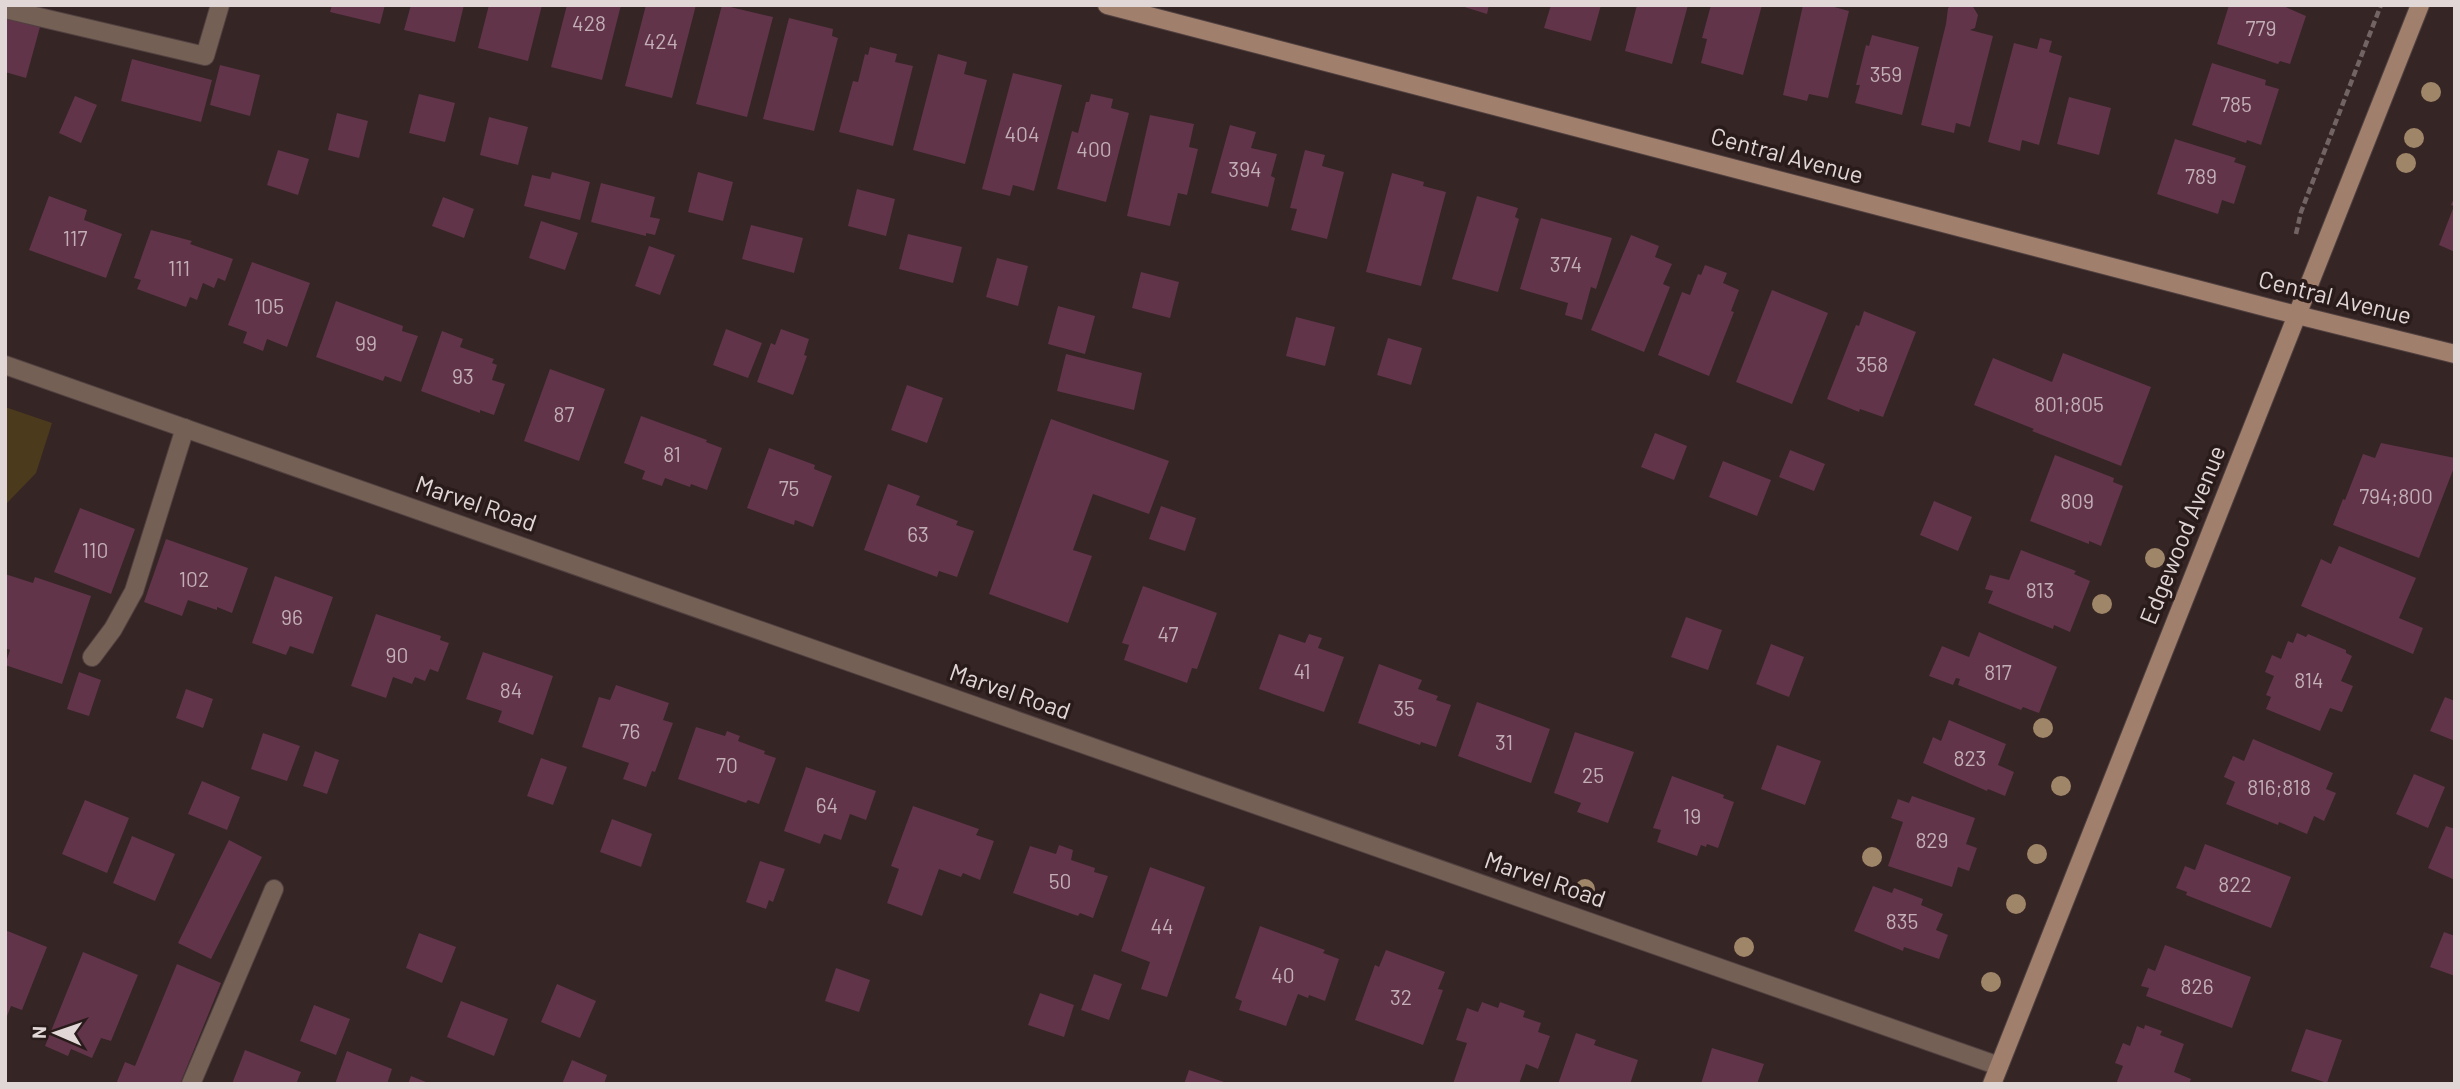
<svg xmlns="http://www.w3.org/2000/svg" width="2460" height="1089" font-family="Barlow,sans-serif">
	<style>
		.green { fill: #4c3a1c }
		.building { fill: #61344a }
		.lines { fill: none; stroke-linecap: round; stroke-linejoin: round }
		.lane-casing { stroke: #514141; stroke-width: 20 }
		.street-casing { stroke: #514141; stroke-width: 20 }
		.secondary-casing { stroke: #514141; stroke-width: 20 }
		.path { stroke: #726464; stroke-width: 4.5; stroke-dasharray: 7 3.5; stroke-linecap: butt }
		.lane { stroke: #756056; stroke-width: 18 }
		.street { stroke: #756056; stroke-width: 18 }
		.secondary { stroke: #a07f6d; stroke-width: 18 }
		.tree { fill: #a08668 }
		.labels { text-anchor: middle; stroke-width: 7; stroke-linejoin: round; paint-order: stroke }
		.number-label { font-size: 21px; fill: #c2aeb4 }
		.street-label { font-size: 24px; fill: #e2d7d7; stroke: #2a1b1b }
	</style>
	<rect width="100%" height="100%" fill="#352525"/>
	<path class="green" d="M5 407 52 423 36 473 5 505Z"/>
	<path class="building" d="M332 5H385L380 24 330 12Z
		M411 5H464L455 42 404 30Z
		M489 5H542L528 61 478 48Z
		M567 5H621L602 80 551 67Z
		M646 5H696L672 98 625 86Z
		M722 5 773 17 747 117 696 104Z
		M1458 5H1489L1487 14Z
		M1551 5H1601L1591 41 1544 28Z
		M1637 5H1688L1672 64 1625 51Z
		M1711 5H1762L1743 75 1701 63 1707 39 1702 38Z
		M1803 5H1827L1849 11 1828 98 1809 94 1807 101 1783 95Z
		M1952 5H1972L1978 15 1975 28 1970 30 1993 36 1970 127 1956 123 1954 133 1921 125 1946 24 1948 8Z
		M2229 5H2281L2306 16 2290 64 2280 61 2278 64 2217 44Z
		M5 18 40 27 26 78 5 72Z
		M789 18 833 29 832 36 838 38 814 131 763 119Z
		M1872 35 1919 47 1902 115 1855 103 1860 85H1856L1866 45 1869 46Z
		M2040 38 2052 41 2049 52 2062 56 2039 145 2022 140 2020 151 1988 142 2014 43 2037 49Z
		M870 47 897 54 895 62 913 66 893 146 839 132 853 81 858 82 865 54 868 55Z
		M938 54 967 62 964 74 987 80 965 164 913 150Z
		M132 59 212 80 201 122 121 101Z
		M2212 63 2266 80 2265 85 2279 89 2261 145 2247 140 2246 143 2192 125Z
		M220 65 260 75 250 116 210 105Z
		M1013 73 1062 85 1034 191 1013 185 1010 196 982 189Z
		M419 94 455 103 445 142 409 133Z
		M1091 94 1113 99 1111 108 1129 113 1106 202 1057 189 1072 131 1078 133 1086 102H1089Z
		M75 96 97 105 81 143 59 133Z
		M2069 97 2111 108 2099 155 2057 144Z
		M337 113 368 121 359 158 328 150Z
		M1150 115 1194 124 1189 147 1198 149 1187 195 1178 193 1170 226 1127 216Z
		M489 117 528 127 518 165 480 155Z
		M1230 125 1256 132 1251 148 1277 154 1271 176 1275 178 1268 207 1211 193Z
		M2175 139 2236 158 2234 162 2246 166 2234 204 2222 200 2218 214 2157 194Z
		M278 150 309 159 298 195 267 185Z
		M1305 150 1325 155 1322 166 1344 172 1327 239 1291 230 1297 209 1290 208Z
		M552 172 590 182 580 220 524 206 532 175 550 179Z
		M698 172 733 182 723 221 688 212Z
		M1392 173 1424 182 1423 186 1446 192 1421 286 1366 272Z
		M601 183 655 197 650 217 660 219 655 235 646 233V236L591 222Z
		M857 189 895 199 886 236 848 226Z
		M49 196 87 210 84 220 122 234 106 278 29 250Z
		M1477 196 1518 208 1515 217 1519 219 1498 292 1452 279Z
		M2455 196V252L2439 245 2454 206 2451 205Z
		M443 197 474 209 464 238 432 226Z
		M1541 218 1612 238 1596 289 1591 287 1582 320 1565 315 1568 303 1520 289Z
		M541 221 578 233 565 270 529 258Z
		M751 225 803 238 794 273 742 259Z
		M151 230 192 241 190 244 233 259 225 281 218 278 214 288 203 283 197 300 190 297 186 307 137 289 141 280 134 278Z
		M908 234 962 247 953 283 899 269Z
		M1631 235 1659 246 1655 257 1672 264 1663 284 1670 287 1644 352 1591 330Z
		M649 246 675 255 660 295 635 286Z
		M997 258 1028 266 1018 306 986 297Z
		M252 262 310 283 287 347 267 339 263 351 243 343 247 332 228 325Z
		M1705 265 1727 273 1723 283 1739 290 1731 311 1734 312 1709 376 1658 355 1682 292 1690 295 1698 274 1701 275Z
		M1141 272 1179 282 1170 318 1132 308Z
		M1772 290 1828 313 1792 404 1736 382Z
		M336 301 403 326 402 331 418 336 401 382 385 376 383 381 316 357Z
		M1058 306 1095 316 1085 354 1048 344Z
		M1864 311 1916 332 1883 417 1860 409 1859 412 1827 399 1856 325 1859 326Z
		M1296 317 1335 327 1325 366 1286 356Z
		M726 329 762 343 748 378 713 365Z
		M781 329 809 339 804 355 807 356 793 395 757 382 771 343 775 345Z
		M442 331 463 339 460 347 494 359 492 363 497 365 492 380 505 384 494 415 480 410V413L421 391Z
		M1388 338 1422 348 1411 385 1377 375Z
		M2063 353 2151 387 2121 466 2032 431 2034 429 1974 405 1993 358 2052 382Z
		M1066 354 1142 373 1134 410 1057 391Z
		M550 369 605 389 579 461 524 441Z
		M907 385 943 398 927 443 891 430Z
		M641 416 707 440 706 442 722 448 707 490 691 484 690 487 665 478 662 486 642 479 645 471 624 463Z
		M1051 419 1169 461 1149 514 1093 494 1073 550 1092 556 1068 623 989 594Z
		M1655 433 1687 446 1674 480 1641 467Z
		M2381 443 2455 458V465L2419 558 2333 525 2343 499 2345 500 2363 454 2375 458Z
		M769 448 815 465 814 469 832 476 813 527 795 520 794 525 747 508Z
		M1790 450 1825 464 1814 491 1779 477Z
		M2055 455 2114 478 2113 482 2123 486 2101 546 2089 541V544L2030 521Z
		M1723 461 1771 480 1757 516 1709 497Z
		M888 484 920 496 916 505 958 521 956 525 974 531 957 577 939 571 937 577 864 550Z
		M1934 501 1972 517 1958 551 1920 535Z
		M1161 506 1196 518 1185 551 1149 539Z
		M80 508 135 529 111 594 54 572Z
		M166 539 248 568 232 613 217 607V610L188 600 182 616 144 602Z
		M2339 546 2416 578 2399 618 2423 628 2413 654 2301 606 2321 559 2331 564Z
		M2021 550 2076 571 2074 574 2090 581 2070 632 2054 625 2053 629 1988 603 1993 591 1985 589 1990 575 2009 580Z
		M5 574 33 583 35 577 91 596 62 684 5 665 10 650 5 648Z
		M275 576 333 597 313 654 290 646 286 655 252 643Z
		M1143 586 1217 613 1197 669 1192 668 1187 683 1124 660 1129 645 1122 643Z
		M376 614 441 636 440 640 449 643 438 672 430 669 425 681 415 677 412 684 393 677 386 698 351 686Z
		M1686 617 1722 630 1708 670 1671 657Z
		M1979 632 2057 667 2039 713 2023 707 2021 710 1958 685 1960 679 1956 678 1953 685 1929 676 1942 646 1969 657Z
		M2297 633 2306 637 2308 634 2346 650V653L2352 656 2341 681 2353 686 2342 712 2330 708 2320 731 2266 709 2271 697 2266 695 2274 676 2265 672 2272 655 2281 659 2288 641 2293 643Z
		M1279 634 1305 643 1309 634 1322 638 1318 648 1344 657 1324 712 1259 689Z
		M1771 644 1804 657 1789 697 1756 684Z
		M483 652 553 676 533 735 498 722 502 711 466 699Z
		M1379 664 1422 680 1418 689 1438 696 1436 700 1451 705 1436 747 1421 742 1420 745 1358 723Z
		M79 672 101 680 89 716 67 709Z
		M616 685 669 703 663 720 673 723 655 772 652 771 646 787 623 779 629 763 582 747 599 697 610 700Z
		M186 689 213 699 203 728 176 718Z
		M2445 697 2455 701V741L2430 731Z
		M1477 702 1550 729 1531 783 1458 756Z
		M1949 720 2006 744 1998 765 2014 772 2005 796 1988 789 1987 791 1923 763 1933 737 1941 741Z
		M696 727 725 736 727 731 740 736 738 741 765 751 764 754 776 758 759 804 748 800 746 803 678 779Z
		M1575 732 1634 752 1608 823 1577 812 1581 803 1554 793Z
		M263 733 300 746 287 781 251 769Z
		M2253 739 2333 773 2326 789 2336 793 2324 821 2314 816 2307 834 2279 822 2278 825 2226 804 2235 782 2224 777 2233 756 2244 761Z
		M1777 745 1821 761 1805 805 1761 789Z
		M315 751 339 760 327 794 303 786Z
		M541 758 567 767 553 805 527 796Z
		M806 767 876 791 866 820 850 814 841 840 824 834 820 844 784 831Z
		M2414 774 2445 787 2428 828 2396 814Z
		M1672 776 1724 795 1723 798 1734 802 1718 848 1707 844 1706 847 1701 845 1697 856 1657 842 1661 830 1653 828Z
		M202 781 240 797 227 830 188 814Z
		M1912 796 1975 818 1966 844 1977 848 1969 871 1958 867 1952 887 1888 866 1903 822 1891 818 1898 799 1909 803Z
		M85 800 129 818 107 873 62 854Z
		M913 806 979 829 976 835 994 841 980 880 963 873 961 877 939 869 922 916 887 903 899 869 891 866Z
		M612 819 652 834 641 867 600 852Z
		M2446 826 2455 829V880L2428 868Z
		M132 836 175 854 155 901 113 883Z
		M229 840 262 857 211 959 178 943Z
		M2205 844 2291 877 2271 928 2186 895 2187 892 2176 888 2185 866 2195 870Z
		M1059 845 1073 850 1071 860 1095 868 1094 872 1108 876 1093 918 1080 913 1078 916 1013 893 1030 846 1056 854Z
		M760 861 785 869 773 902 769 900 766 909 746 902Z
		M1150 867 1205 887 1167 997 1141 989 1150 962 1121 951Z
		M1873 886 1892 893 1894 888 1923 899 1921 905 1943 914 1936 930 1948 935 1939 959 1904 947 1903 951 1854 931Z
		M1260 926 1325 950 1323 953 1339 959 1325 1001 1309 995 1308 998 1298 994 1286 1026 1239 1010 1242 1001 1235 998Z
		M5 930 47 947 22 1010 11 1006 5 1021Z
		M2444 932 2455 936V976L2430 967Z
		M419 933 456 947 442 983 406 968Z
		M2165 945 2251 977 2232 1028 2146 996 2149 988 2141 986 2148 968 2155 971Z
		M1386 950 1445 972 1438 989 1443 990 1423 1045 1355 1020 1375 965 1379 967Z
		M83 952 138 975 111 1041 101 1038 92 1058 71 1049 68 1056 45 1046Z
		M177 964 221 983 180 1084H116L125 1062 135 1066Z
		M836 968 870 980 859 1012 825 1001Z
		M1094 974 1122 984 1109 1020 1081 1010Z
		M557 984 596 1001 580 1038 541 1022Z
		M1040 993 1074 1005 1064 1037 1028 1025Z
		M461 1001 508 1019 494 1056 447 1037Z
		M1482 1002 1498 1008 1500 1002 1525 1011 1523 1017 1541 1023 1538 1032 1550 1036 1538 1069 1526 1064 1519 1084H1453L1467 1043 1456 1040 1467 1008 1478 1012Z
		M314 1005 350 1019 336 1055 300 1041Z
		M2145 1025 2162 1031 2160 1035 2184 1044 2174 1072 2191 1079 2189 1084H2116L2123 1066 2115 1063 2123 1043 2130 1046 2137 1026 2144 1029Z
		M2306 1029 2342 1040 2327 1083 2291 1071Z
		M1576 1033 1596 1040 1594 1045 1638 1060 1630 1084H1558Z
		M1712 1048 1764 1064 1757 1084H1701Z
		M245 1050 301 1072 296 1084H232Z
		M347 1051 392 1069 387 1084H335Z
		M572 1060 607 1075 604 1084H562Z
		M1189 1070 1227 1083V1084H1184Z
		M411 1076 431 1084H408Z"/>
	<g class="lines">
		<g class="lane-casing">
			<path id="lane" d="M5 9 205 56 220 5
				M92 657 113 629 134 591 185 428
				M191 1084 274 889"/>
		</g>
		<g class="street-casing">
			<path id="street" d="M5 365 1999 1066"/>
		</g>
		<g class="secondary-casing">
			<path id="secondary" d="M1107 5 2269 308 2455 354
				M1992 1084 2420 5"/>
		</g>
		<path class="path" d="M2296 234 2301 212 2381 5"/>
		<use href="#lane" class="lane"/>
		<use href="#street" class="street"/>
		<use href="#secondary" class="secondary"/>
	</g>
	<g class="tree">
		<circle cx="2431" cy="92" r="10"/>
		<circle cx="2414" cy="138" r="10"/>
		<circle cx="2406" cy="163" r="10"/>
		<circle cx="2155" cy="558" r="10"/>
		<circle cx="2102" cy="604" r="10"/>
		<circle cx="2043" cy="728" r="10"/>
		<circle cx="2061" cy="786" r="10"/>
		<circle cx="2037" cy="854" r="10"/>
		<circle cx="1872" cy="857" r="10"/>
		<circle cx="1585" cy="889" r="10"/>
		<circle cx="2016" cy="904" r="10"/>
		<circle cx="1744" cy="947" r="10"/>
		<circle cx="1991" cy="982" r="10"/>
	</g>
	<g class="labels">
		<g class="number-label">
			<text x="589" y="31">428</text>
			<text x="2261" y="36">779</text>
			<text x="661" y="49">424</text>
			<text x="1886" y="82">359</text>
			<text x="2236" y="112">785</text>
			<text x="1022" y="142">404</text>
			<text x="1094" y="157">400</text>
			<text x="1245" y="177">394</text>
			<text x="2201" y="184">789</text>
			<text x="75" y="246">117</text>
			<text x="1566" y="272">374</text>
			<text x="179" y="276">111</text>
			<text x="269" y="314">105</text>
			<text x="366" y="351">99</text>
			<text x="1872" y="372">358</text>
			<text x="463" y="384">93</text>
			<text x="2069" y="412">801;805</text>
			<text x="564" y="422">87</text>
			<text x="672" y="462">81</text>
			<text x="789" y="496">75</text>
			<text x="2396" y="504">794;800</text>
			<text x="2077" y="509">809</text>
			<text x="918" y="542">63</text>
			<text x="95" y="558">110</text>
			<text x="194" y="587">102</text>
			<text x="2040" y="598">813</text>
			<text x="292" y="625">96</text>
			<text x="1168" y="642">47</text>
			<text x="397" y="663">90</text>
			<text x="1302" y="679">41</text>
			<text x="1998" y="680">817</text>
			<text x="2309" y="688">814</text>
			<text x="511" y="698">84</text>
			<text x="1404" y="716">35</text>
			<text x="630" y="739">76</text>
			<text x="1504" y="750">31</text>
			<text x="1970" y="766">823</text>
			<text x="727" y="773">70</text>
			<text x="1593" y="783">25</text>
			<text x="2279" y="795">816;818</text>
			<text x="827" y="813">64</text>
			<text x="1692" y="824">19</text>
			<text x="1932" y="848">829</text>
			<text x="1060" y="889">50</text>
			<text x="2235" y="892">822</text>
			<text x="1902" y="929">835</text>
			<text x="1162" y="934">44</text>
			<text x="1283" y="983">40</text>
			<text x="2197" y="994">826</text>
			<text x="1401" y="1005">32</text>
		</g>
		<g class="street-label">
			<text transform="translate(1787 156) rotate(15)" y="8">Central Avenue</text>
			<text transform="translate(2335 298) rotate(14)" y="8">Central Avenue</text>
			<text transform="translate(476 504) rotate(19)" y="8">Marvel Road</text>
			<text transform="translate(2183 535) rotate(-68)" y="8">Edgewood Avenue</text>
			<text transform="translate(1010 692) rotate(19)" y="8">Marvel Road</text>
			<text transform="translate(1545 880) rotate(19)" y="8">Marvel Road</text>
		</g>
	</g>
	<rect width="2460" height="1089" fill="none" stroke="#e2d7d7" stroke-width="14"/>
	<g transform="translate(56 1033) rotate(272)" stroke="#2a1b1b" stroke-width="5" paint-order="stroke">
	<path d="M0-5L12 26L0 18L-12 26Z" fill="#e2d7d7"/>
	<text y="-10" font-size="19" font-weight="bold" text-anchor="middle" fill="#e2d7d7">N</text>
	</g>
</svg>
